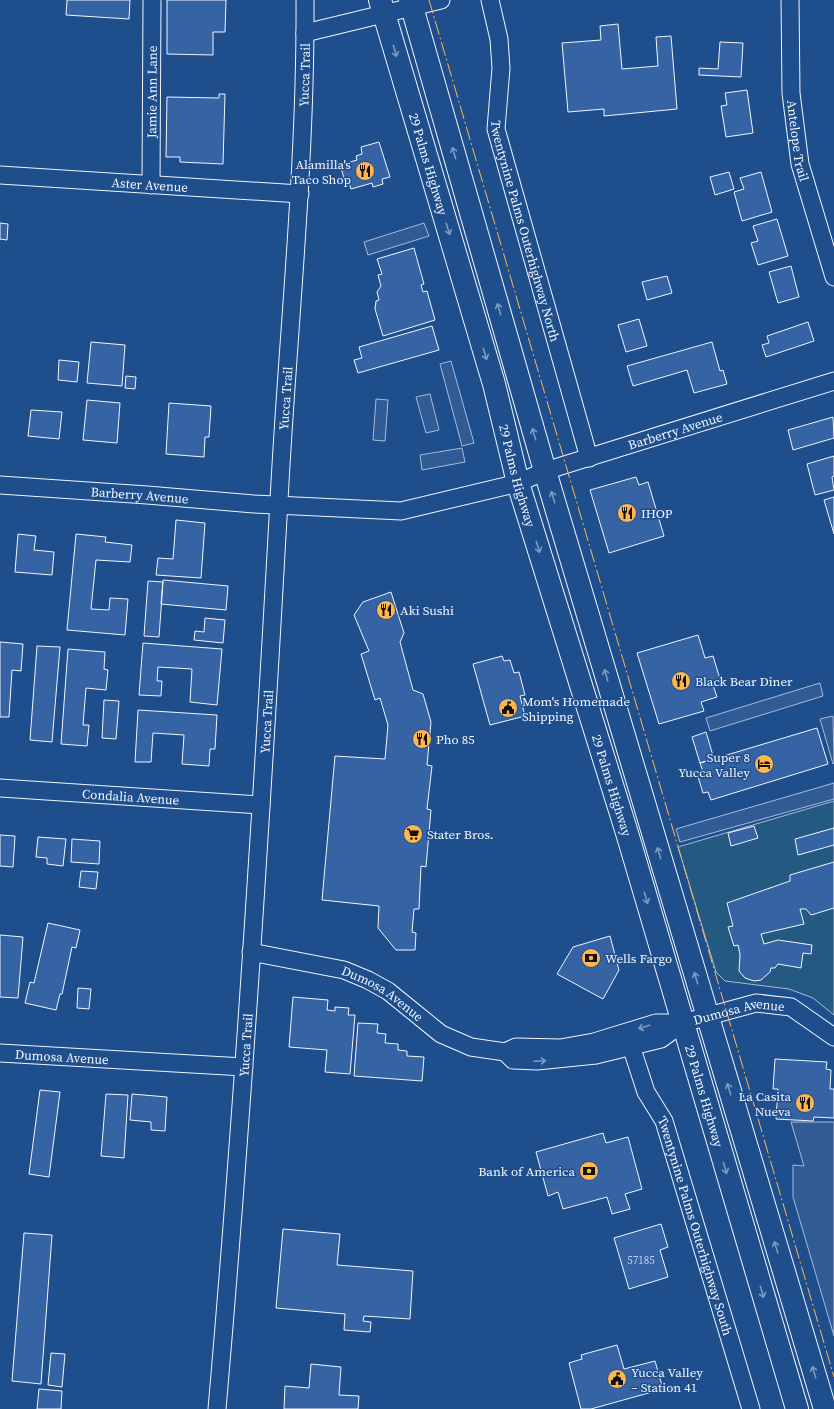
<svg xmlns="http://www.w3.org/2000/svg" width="834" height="1409" font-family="'Source Serif 4',serif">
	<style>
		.green { fill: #245a82; stroke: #a8bbd7 }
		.parking { fill: #305b95; stroke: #a8bbd7 }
		.building { fill: #3563a3; stroke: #f2f6ff }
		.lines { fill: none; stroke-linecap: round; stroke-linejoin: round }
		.minor-casing { stroke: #f2f6ff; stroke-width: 19 }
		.major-casing { stroke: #f2f6ff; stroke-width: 24 }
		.minor { stroke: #1f4e8c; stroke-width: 17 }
		.major { stroke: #1f4e8c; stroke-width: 22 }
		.power { stroke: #ffb74d; stroke-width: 1; stroke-dasharray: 14 3 2 3; stroke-linecap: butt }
		.oneway { stroke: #7e9ac0 }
		.labels { text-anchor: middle; stroke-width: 3; stroke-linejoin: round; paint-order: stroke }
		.number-label { font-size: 11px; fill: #c3d1e8 }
		.street-label { font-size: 13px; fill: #f2f6ff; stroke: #1f4e8c }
		.poi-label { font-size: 13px; fill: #f2f6ff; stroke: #1f4e8c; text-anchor: start }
	</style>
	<rect width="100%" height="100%" fill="#1f4e8c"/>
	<path class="green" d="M834 801V1015L813 998 789 989 725 981 716 972 678 847Z"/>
	<path class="parking" d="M424 223 429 236 368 255 364 242Z
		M451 361 474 443 462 446 440 364Z
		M430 394 439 430 426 433 416 397Z
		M376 399 388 400 385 441 373 440Z
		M462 448 465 462 422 470 420 455Z
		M820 683 823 696 710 731 706 718Z
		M833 716 834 763 833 764 820 719Z
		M834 783V799L680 842 676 829Z
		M791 1122H834V1336L793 1197V1165L804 1166Z"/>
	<path class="building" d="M67 0H130L129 19 66 15Z
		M167 0H226L225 32H213V55L167 54Z
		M618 24 622 69 658 66 656 37 671 36 677 109 604 116V109L568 112 562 43 601 40 600 26Z
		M720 42 743 43 741 77 699 75V68L718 69Z
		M747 90 753 133 726 137 721 106 727 105 725 93Z
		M219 94H225L223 164 180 162V157H166L167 97 219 98Z
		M379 142 390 177 382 179 383 184 373 187 372 183 351 189 348 180 345 181 340 165 357 160 356 156 362 154 361 147Z
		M729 172 734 189 715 195 710 177Z
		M761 172 772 212 742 221 734 192 744 189 740 178Z
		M777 219 788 256 758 265 751 243 758 241 753 226Z
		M0 223 8 224 7 240 0 239Z
		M414 248 424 284 421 285 423 292 427 291 435 320 383 336 375 309 376 301 379 300 377 292 381 286 378 275 382 274 377 259Z
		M791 266 799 297 778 303 769 272Z
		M667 276 672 293 647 300 642 282Z
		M639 319 647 346 626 352 618 325Z
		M808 322 814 341 766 357 762 345 769 343 767 336Z
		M432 326 439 350 358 373 354 360 362 358 359 347Z
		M91 342 125 345 122 386 87 383Z
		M712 342 720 371 723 370 727 384 694 393 687 370 633 386 627 366Z
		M59 360 79 362 77 382 58 380Z
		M126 376 136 377 135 389 125 388Z
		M87 400 120 403 117 443 83 440Z
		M169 403 211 406 209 437H205L204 457 166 454Z
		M31 410 62 412 59 439 28 436Z
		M833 417 834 438 793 450 788 430Z
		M834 456V476L832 477 834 490 815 495 807 464Z
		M636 477 639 485 648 482 664 536 609 553 590 490Z
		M834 497V534L824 500Z
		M176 520 205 523 201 578 156 575 158 558 173 559Z
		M18 534 36 536 34 550 54 552 52 575 15 572Z
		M76 534 106 537 105 542 132 545 130 562 96 560 91 609 109 610 110 598 128 599 125 635 67 630Z
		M163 580 228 586 226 610 161 604Z
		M148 581 163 582 159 637 144 636Z
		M391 592 404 633 400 642 413 690 423 694 431 722 427 765 432 766 427 809 431 810 426 867 421 866 419 909H414L412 932 416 933 415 950H396L378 928 379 906 322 900 335 756 385 759 388 725 380 698 375 700 361 654 369 651 354 615 363 602Z
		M205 618 225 620 223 643 194 640 195 631 204 632Z
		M698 635 705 658 713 656 720 679 712 682 717 697 701 702 704 711 659 724 637 653Z
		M0 642 23 644 21 671 12 670 9 717H0Z
		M143 643 222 649 217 705 190 702 192 669 158 667 157 681H162L161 696 139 695Z
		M37 646 60 647 52 742 30 740Z
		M68 649 105 652 104 669 108 670 106 690 86 688 83 725H89L87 746 61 744Z
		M502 656 504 661 510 660 514 673 519 672 525 695 520 696 525 716 490 725 473 664Z
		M104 700 119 701 116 739 102 738Z
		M138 710 217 715 215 749H210L209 766 182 764 184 735 153 733 151 762H135Z
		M817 728 828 764 711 800 708 792 703 793 698 777 704 775 700 763Z
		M706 732 714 759 700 763 692 737Z
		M754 826 758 838 731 846 728 833Z
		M834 828V845L798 855 795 839Z
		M0 835 15 836 13 867 0 866Z
		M38 837 66 839 63 866 47 864V858L36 857Z
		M72 839 100 841 99 864 71 862Z
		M834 862V908L811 915 806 909H800L804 924 761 934 764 944 778 940 812 945 811 954 803 953 801 968 778 964 775 968H771L770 972 761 980 754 981 745 978 739 971 740 954 738 945 734 946 728 927 733 926 727 903 790 881V875Z
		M81 871 98 872 96 889 79 887Z
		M48 923 80 930 76 948 72 947 62 994H60L56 1010 25 1003 30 982 34 983Z
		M0 935 23 937 18 998 0 997Z
		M610 936 619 970 603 999 557 974 573 947Z
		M78 988 91 989 89 1009 77 1008Z
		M293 997 328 1000 327 1010 335 1011V1007L349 1008 348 1015H355L350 1074 325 1072 327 1050 289 1047Z
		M358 1023 378 1024 377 1033 386 1034 385 1043 398 1044V1050L407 1051V1056L424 1057 422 1081 354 1076Z
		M775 1059 827 1062 826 1069 831 1070 830 1089H834V1118L814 1117 813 1121 776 1119 778 1089H773Z
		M40 1090 60 1092 49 1177 29 1174Z
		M106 1094 128 1095 124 1158 101 1156Z
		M132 1094 167 1097 165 1131 151 1130V1122L130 1120Z
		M603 1133 606 1143 628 1137 642 1189 625 1194 630 1209 612 1214 607 1197 563 1209 558 1192 548 1196 536 1152Z
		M661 1224 668 1247 660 1250 668 1277 629 1289 614 1238Z
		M283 1229 340 1234 337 1265 413 1271 410 1319 364 1316 363 1321 371 1322 370 1332 344 1330 345 1314 276 1308Z
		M24 1233 52 1235 41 1384 12 1381Z
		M617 1345 624 1369 655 1361 663 1389 591 1409H581L569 1363 582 1359 581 1355Z
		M51 1353 65 1354 62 1387 48 1385Z
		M311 1364 341 1367 339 1395 359 1396 358 1409H284L285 1386 309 1388Z
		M39 1389 62 1391 61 1409H37Z"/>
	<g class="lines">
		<g class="minor-casing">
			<g id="minor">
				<path id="s1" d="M490 0 499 39 501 68 496 129 589 458"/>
				<path id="s2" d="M790 0 791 93 800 164 834 277"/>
				<path d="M305 33 441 0"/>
				<path id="s3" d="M0 175 300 194"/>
				<path id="s4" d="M151 185 152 0"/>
				<path id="s5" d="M0 485 147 495 254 504 401 511 518 483 545 471 834 381"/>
				<path id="s6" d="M0 788 261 805"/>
				<path id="s7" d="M251 952 344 970 368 980 388 991 441 1034 471 1047 505 1052 516 1047 560 1048 594 1042 656 1023H683L756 1003 791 1007 834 1037"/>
				<path id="s8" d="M631 1046 646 1092 664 1121 751 1409"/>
				<path d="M505 1052 513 1060 537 1061 596 1055 661 1039 683 1023"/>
				<path id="s9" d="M0 1053 244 1067"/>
				<path id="s10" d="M217 1409C244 1100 263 791 280 482 289 321 306 161 305 0"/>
			</g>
		</g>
		<g class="major-casing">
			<g id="major">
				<path id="s11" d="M380 0 494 384 518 483 627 833 797 1409"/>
				<path d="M410 0 545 471 825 1409"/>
			</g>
		</g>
		<use href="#minor" class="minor"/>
		<use href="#major" class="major"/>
		<path class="power" d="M429 0 834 1377"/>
	</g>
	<defs><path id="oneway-shaft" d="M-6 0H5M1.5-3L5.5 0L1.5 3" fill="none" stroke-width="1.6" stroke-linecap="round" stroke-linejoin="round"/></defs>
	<g class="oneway">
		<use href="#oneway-shaft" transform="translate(395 51) rotate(74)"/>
		<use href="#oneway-shaft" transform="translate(454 153) rotate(-106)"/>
		<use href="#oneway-shaft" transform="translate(448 229) rotate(72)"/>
		<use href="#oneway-shaft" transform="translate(499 309) rotate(-106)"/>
		<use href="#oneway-shaft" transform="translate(485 354) rotate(73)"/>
		<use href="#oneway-shaft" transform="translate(534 434) rotate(-106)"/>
		<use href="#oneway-shaft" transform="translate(553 497) rotate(-107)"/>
		<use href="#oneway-shaft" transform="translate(538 547) rotate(73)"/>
		<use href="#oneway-shaft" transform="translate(606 675) rotate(-106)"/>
		<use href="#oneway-shaft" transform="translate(659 853) rotate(-106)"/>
		<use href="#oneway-shaft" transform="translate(646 898) rotate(74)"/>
		<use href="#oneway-shaft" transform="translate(696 978) rotate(-106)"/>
		<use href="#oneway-shaft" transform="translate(644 1027) rotate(163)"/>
		<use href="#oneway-shaft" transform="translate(540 1061) rotate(-3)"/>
		<use href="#oneway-shaft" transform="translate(729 1089) rotate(-107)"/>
		<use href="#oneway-shaft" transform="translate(725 1168) rotate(74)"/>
		<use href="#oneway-shaft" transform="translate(776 1247) rotate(-107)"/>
		<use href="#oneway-shaft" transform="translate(762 1292) rotate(74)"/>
		<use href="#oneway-shaft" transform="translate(814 1372) rotate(-107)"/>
	</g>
	<defs>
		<g id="restaurant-disc" transform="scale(1)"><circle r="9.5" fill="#ffb74d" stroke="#1f4e8c"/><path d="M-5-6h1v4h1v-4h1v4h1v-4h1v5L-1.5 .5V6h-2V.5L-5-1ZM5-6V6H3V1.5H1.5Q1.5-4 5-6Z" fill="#111"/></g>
		<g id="civic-disc" transform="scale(1)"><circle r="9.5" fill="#ffb74d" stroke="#1f4e8c"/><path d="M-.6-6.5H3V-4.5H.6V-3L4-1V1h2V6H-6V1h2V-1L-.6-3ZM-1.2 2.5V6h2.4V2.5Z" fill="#111"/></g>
		<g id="hotel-disc" transform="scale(1)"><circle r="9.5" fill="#ffb74d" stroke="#1f4e8c"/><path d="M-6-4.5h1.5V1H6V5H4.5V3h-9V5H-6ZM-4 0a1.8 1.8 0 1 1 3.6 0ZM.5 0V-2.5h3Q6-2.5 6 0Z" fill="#111"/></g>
		<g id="supermarket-disc" transform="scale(1)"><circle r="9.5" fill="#ffb74d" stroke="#1f4e8c"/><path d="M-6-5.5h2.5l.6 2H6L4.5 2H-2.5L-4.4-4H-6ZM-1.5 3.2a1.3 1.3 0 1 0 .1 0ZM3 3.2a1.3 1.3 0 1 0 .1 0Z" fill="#111"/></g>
		<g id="bank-disc" transform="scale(1)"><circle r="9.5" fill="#ffb74d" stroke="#1f4e8c"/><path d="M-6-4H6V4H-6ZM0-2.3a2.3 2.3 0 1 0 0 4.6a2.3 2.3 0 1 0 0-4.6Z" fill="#111"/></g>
	</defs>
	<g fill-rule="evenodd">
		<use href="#restaurant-disc" x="365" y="171"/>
		<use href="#restaurant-disc" x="627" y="513"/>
		<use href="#restaurant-disc" x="386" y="610"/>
		<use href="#restaurant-disc" x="681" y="681"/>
		<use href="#civic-disc" x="508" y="708"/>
		<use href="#restaurant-disc" x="422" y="739"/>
		<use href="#hotel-disc" x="764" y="764"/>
		<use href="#supermarket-disc" x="413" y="834"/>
		<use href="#bank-disc" x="591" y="958"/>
		<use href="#restaurant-disc" x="805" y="1103"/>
		<use href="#bank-disc" x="589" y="1171"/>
		<use href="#civic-disc" x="617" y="1379"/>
	</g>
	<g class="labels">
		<g class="number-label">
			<text x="641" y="1264">57185</text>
		</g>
		<g class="street-label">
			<text dy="5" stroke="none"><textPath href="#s10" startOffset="1337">Yucca Trail</textPath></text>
			<text dy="5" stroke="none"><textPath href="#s4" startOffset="93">Jamie Ann Lane</textPath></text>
			<text dy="5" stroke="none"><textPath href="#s2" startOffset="141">Antelope Trail</textPath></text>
			<text dy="5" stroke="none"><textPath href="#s11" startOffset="171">29 Palms Highway</textPath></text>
			<text dy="5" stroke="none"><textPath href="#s3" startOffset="150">Aster Avenue</textPath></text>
			<text dy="5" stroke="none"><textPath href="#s1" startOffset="236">Twentynine Palms Outerhighway North</textPath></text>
			<text dy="5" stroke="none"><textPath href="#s10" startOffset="1013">Yucca Trail</textPath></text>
			<text dy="5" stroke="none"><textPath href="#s5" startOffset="688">Barberry Avenue</textPath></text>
			<text dy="5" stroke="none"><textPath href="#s11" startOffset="495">29 Palms Highway</textPath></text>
			<text dy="5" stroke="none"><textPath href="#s5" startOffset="140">Barberry Avenue</textPath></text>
			<text dy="5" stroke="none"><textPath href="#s10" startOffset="689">Yucca Trail</textPath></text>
			<text dy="5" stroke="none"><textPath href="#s11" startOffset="819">29 Palms Highway</textPath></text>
			<text dy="5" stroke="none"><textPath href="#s6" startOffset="131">Condalia Avenue</textPath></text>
			<text dy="5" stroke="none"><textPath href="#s7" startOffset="140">Dumosa Avenue</textPath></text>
			<text dy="5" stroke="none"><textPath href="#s7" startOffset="519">Dumosa Avenue</textPath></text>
			<text dy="5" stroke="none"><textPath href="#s10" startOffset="365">Yucca Trail</textPath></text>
			<text dy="5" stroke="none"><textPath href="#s9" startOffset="62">Dumosa Avenue</textPath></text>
			<text dy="5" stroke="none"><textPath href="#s11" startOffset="1143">29 Palms Highway</textPath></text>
			<text dy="5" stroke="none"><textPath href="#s8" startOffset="192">Twentynine Palms Outerhighway South</textPath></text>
		</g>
		<g class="poi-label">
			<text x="351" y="169" text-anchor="end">Alamilla's<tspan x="351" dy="15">Taco Shop</tspan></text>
			<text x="641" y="518">IHOP</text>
			<text x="400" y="615">Aki Sushi</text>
			<text x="695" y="686">Black Bear Diner</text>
			<text x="522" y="706">Mom's Homemade<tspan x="522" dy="15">Shipping</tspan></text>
			<text x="436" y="744">Pho 85</text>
			<text x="750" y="762" text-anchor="end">Super 8<tspan x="750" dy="15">Yucca Valley</tspan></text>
			<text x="427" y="839">Stater Bros.</text>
			<text x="605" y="963">Wells Fargo</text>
			<text x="791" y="1101" text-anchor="end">La Casita<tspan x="791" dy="15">Nueva</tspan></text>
			<text x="575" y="1176" text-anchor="end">Bank of America</text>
			<text x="631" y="1377">Yucca Valley<tspan x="631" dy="15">– Station 41</tspan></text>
		</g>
	</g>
</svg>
